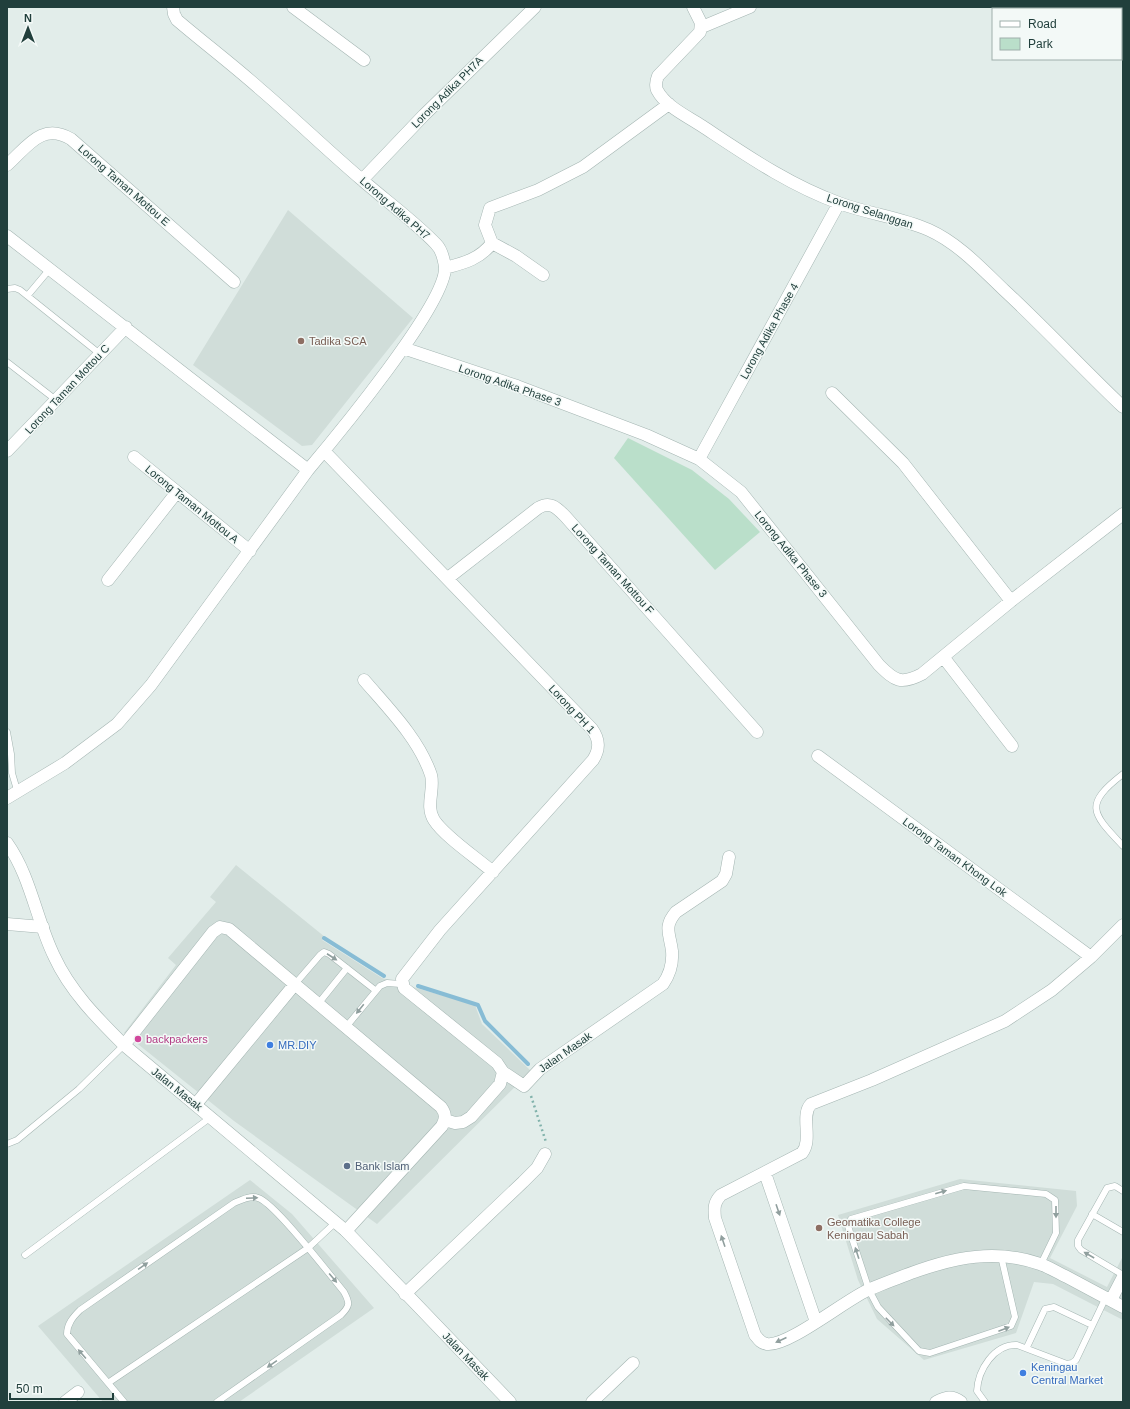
<svg xmlns="http://www.w3.org/2000/svg" width="1130" height="1409" font-family="Arial,sans-serif">
	<style>
		.built { fill: #d0ddd9 }
		.green { fill: #badfca }
		.lines { fill: none; stroke-linecap: round; stroke-linejoin: round }
		.stream { stroke: #87bcd5; stroke-width: 4 }
		.service-casing { stroke: #a4b5b2; stroke-width: 7 }
		.minor-casing { stroke: #a4b5b2; stroke-width: 13 }
		.tertiary-casing { stroke: #a4b5b2; stroke-width: 13 }
		.path { stroke: #81b2ab; stroke-width: 2.5; stroke-dasharray: 2 3; stroke-linecap: butt }
		.service { stroke: #fff; stroke-width: 6 }
		.minor { stroke: #fff; stroke-width: 12 }
		.tertiary { stroke: #fff; stroke-width: 12 }
		.oneway { fill: #909f9e }
		.education-dot { fill: #8d6e63; stroke: #f3f9f7; stroke-width: 1.5 }
		.hotel-dot { fill: #d1479c; stroke: #f3f9f7; stroke-width: 1.5 }
		.shop-dot { fill: #3f7fe0; stroke: #f3f9f7; stroke-width: 1.5 }
		.service-dot { fill: #5c6f8a; stroke: #f3f9f7; stroke-width: 1.5 }
		.labels { text-anchor: middle; stroke-width: 3; stroke-linejoin: round; paint-order: stroke }
		.street-label { font-size: 11px; fill: #213f3c; stroke: #f3f9f7 }
		.education-label { font-size: 11px; fill: #785e54; stroke: #f3f9f7; text-anchor: start }
		.hotel-label { font-size: 11px; fill: #b23c85; stroke: #f3f9f7; text-anchor: start }
		.shop-label { font-size: 11px; fill: #366cbe; stroke: #f3f9f7; text-anchor: start }
		.service-label { font-size: 11px; fill: #4e5e75; stroke: #f3f9f7; text-anchor: start }
	</style>
	<rect width="100%" height="100%" fill="#e2edea"/>
	<path class="built" d="M288 210 413 318 312 445 302 446 193 365Z
		M236 865 325 937 322 940 382 978 475 1005 482 1024 531 1071 377 1224 234 1121 124 1033 176 965 168 958 216 902 210 897Z
		M960 1179 1076 1191 1077 1206 1050 1258 1107 1287 1123 1256V1320L1053 1284 1034 1282 1016 1333 924 1360 877 1319 858 1280 838 1215Z
		M250 1180 292 1214 374 1308 239 1402H103L38 1326Z"/>
	<path class="green" d="M628 438 692 470 729 499 760 532 715 570 614 458Z"/>
	<g class="lines">
		<path class="stream" d="M324 938 384 976
			M418 986 478 1005 485 1021 528 1064"/>
		<g class="service-casing">
			<path id="service" d="M7 289 15 288 20 290 100 354
				M28 295 49 270
				M7 362 56 400
				M7 732 11 754 12 773 17 790
				M1123 774C1083 805 1092 813 1123 846
				M295 984 320 955 324 952 329 954 375 990
				M318 1004 347 968
				M346 1027 380 986 387 983 401 984
				M7 1144 17 1140 79 1089 124 1045
				M1123 1191 1115 1186 1107 1188 1078 1240V1246L1081 1250 1123 1275
				M1092 1214 1123 1232
				M25 1255 211 1117
				M1001 1256 1015 1317 1011 1326 930 1353 919 1351 878 1307 869 1290 848 1226 851 1219 964 1186 1046 1194 1055 1200 1056 1233 1041 1264
				M1027 1347 1045 1309 1054 1307 1092 1325
				M108 1383 308 1248 336 1222
				M124 1402 67 1334C67 1324 73 1317 80 1310L234 1203C241 1200 250 1195 258 1198 274 1202 330 1275 344 1292 350 1303 350 1306 341 1315L217 1402
				M985 1402 977 1391C978 1370 994 1344 1017 1345L1067 1364 1072 1363 1076 1360 1106 1297"/>
		</g>
		<g class="minor-casing">
			<path id="minor" d="M173 7 174 14 177 20C204 43 233 65 260 89 294 118 327 150 361 179 386 201 413 220 436 244 441 249 444 260 445 267 447 303 335 438 308 470
				M293 7 364 60
				M693 7 701 23 700 32 658 76C656 81 655 85 657 90 666 107 687 116 702 126 746 155 789 185 839 203 868 214 900 217 929 230 958 243 982 269 1004 290 1045 328 1083 369 1123 407
				M702 27 750 7
				M7 165C28 146 42 122 71 139L234 282
				M362 180 424 115 535 7
				M7 236 308 470 151 685 117 724 65 763 7 798
				M445 268C464 263 480 259 492 243
				M543 275 516 256 492 243 485 225 490 208 538 190 583 167 669 104
				M403 348 517 386 646 435 699 459 741 492 879 665C895 681 901 685 922 674L1011 601 1123 514
				M832 393 903 463 1011 601
				M7 451 126 327
				M324 451 592 729C600 740 600 749 593 760L440 930 402 979 404 988 497 1063 503 1072 500 1084 471 1117 463 1122 455 1123 445 1120
				M134 457 250 551
				M699 459 839 203
				M448 578 538 508C550 501 556 507 565 516L757 732
				M108 580 177 492
				M944 658 1012 746
				M364 680C388 708 419 739 431 775 435 789 425 806 434 820 445 837 477 858 493 872
				M818 756 1091 957
				M7 924 43 927
				M1123 925 1091 957 1052 990 1005 1021 872 1080 811 1104C800 1115 813 1140 802 1153L721 1195C714 1202 714 1208 715 1218L755 1335C759 1340 761 1343 767 1344 788 1347 848 1298 870 1289 926 1267 980 1243 1040 1264 1049 1267 1058 1273 1067 1277 1086 1287 1104 1297 1123 1307
				M124 1045 213 932 220 927 229 929 441 1107C446 1114 446 1118 442 1126L346 1231
				M503 1072 524 1086 540 1069 663 984C670 974 673 963 672 951 670 934 663 927 676 912L722 881 726 874 729 857
				M196 1104 295 984
				M765 1173 816 1322
				M405 1294 523 1182 537 1168 545 1154
				M1111 1300 1123 1277
				M65 1402 78 1392
				M592 1402 633 1363
				M936 1402C946 1397 952 1395 961 1402"/>
		</g>
		<g class="tertiary-casing">
			<path id="tertiary" d="M7 843C31 877 36 919 54 956 70 991 97 1018 124 1045L346 1231 510 1402"/>
		</g>
		<path class="path" d="M531 1096 546 1142"/>
		<use href="#service" class="service"/>
		<use href="#minor" class="minor"/>
		<use href="#tertiary" class="tertiary"/>
	</g>
	<defs><path id="oneway-solid" d="M-6-.8H1V-3.2L6.5 0L1 3.2V.8H-6Z"/></defs>
	<g class="oneway">
		<use href="#oneway-solid" transform="translate(332 957) rotate(33)"/>
		<use href="#oneway-solid" transform="translate(360 1009) rotate(129)"/>
		<use href="#oneway-solid" transform="translate(941 1192) rotate(-16)"/>
		<use href="#oneway-solid" transform="translate(252 1198) rotate(-3)"/>
		<use href="#oneway-solid" transform="translate(778 1210) rotate(71)"/>
		<use href="#oneway-solid" transform="translate(1056 1212) rotate(90)"/>
		<use href="#oneway-solid" transform="translate(723 1241) rotate(-109)"/>
		<use href="#oneway-solid" transform="translate(857 1253) rotate(-108)"/>
		<use href="#oneway-solid" transform="translate(1089 1255) rotate(-150)"/>
		<use href="#oneway-solid" transform="translate(143 1266) rotate(-35)"/>
		<use href="#oneway-solid" transform="translate(333 1278) rotate(50)"/>
		<use href="#oneway-solid" transform="translate(890 1322) rotate(45)"/>
		<use href="#oneway-solid" transform="translate(1004 1329) rotate(-21)"/>
		<use href="#oneway-solid" transform="translate(781 1340) rotate(156)"/>
		<use href="#oneway-solid" transform="translate(82 1354) rotate(-131)"/>
		<use href="#oneway-solid" transform="translate(272 1364) rotate(145)"/>
	</g>
	<g class="education-dot">
		<circle cx="301" cy="341" r="4"/>
		<circle cx="819" cy="1228" r="4"/>
	</g>
	<circle class="hotel-dot" cx="138" cy="1039" r="4"/>
	<g class="shop-dot">
		<circle cx="270" cy="1045" r="4"/>
		<circle cx="1023" cy="1373" r="4"/>
	</g>
	<circle class="service-dot" cx="347" cy="1166" r="4"/>
	<g class="labels">
		<g class="street-label">
			<text transform="translate(447 92) rotate(-45)" y="4">Lorong Adika PH7A</text>
			<text transform="translate(124 185) rotate(41)" y="4">Lorong Taman Mottou E</text>
			<text transform="translate(395 208) rotate(41)" y="4">Lorong Adika PH7</text>
			<text transform="translate(870 211) rotate(18)" y="4">Lorong Selanggan</text>
			<text transform="translate(769 331) rotate(-61)" y="4">Lorong Adika Phase 4</text>
			<text transform="translate(510 385) rotate(19)" y="4">Lorong Adika Phase 3</text>
			<text transform="translate(67 389) rotate(-47)" y="4">Lorong Taman Mottou C</text>
			<text transform="translate(192 504) rotate(39)" y="4">Lorong Taman Mottou A</text>
			<text transform="translate(791 554) rotate(51)" y="4">Lorong Adika Phase 3</text>
			<text transform="translate(613 569) rotate(48)" y="4">Lorong Taman Mottou F</text>
			<text transform="translate(572 709) rotate(47)" y="4">Lorong PH 1</text>
			<text transform="translate(955 857) rotate(36)" y="4">Lorong Taman Khong Lok</text>
			<text transform="translate(565 1052) rotate(-35)" y="4">Jalan Masak</text>
			<text transform="translate(177 1089) rotate(39)" y="4">Jalan Masak</text>
			<text transform="translate(466 1356) rotate(46)" y="4">Jalan Masak</text>
		</g>
		<g class="education-label">
			<text x="309" y="345">Tadika SCA</text>
			<text x="827" y="1226">Geomatika College<tspan x="827" dy="13">Keningau Sabah</tspan></text>
		</g>
		<g class="hotel-label">
			<text x="146" y="1043">backpackers</text>
		</g>
		<g class="shop-label">
			<text x="278" y="1049">MR.DIY</text>
			<text x="1031" y="1371">Keningau<tspan x="1031" dy="13">Central Market</tspan></text>
		</g>
		<g class="service-label">
			<text x="355" y="1170">Bank Islam</text>
		</g>
	</g>
	<rect width="1130" height="1409" fill="none" stroke="#213f3c" stroke-width="16"/>
	<rect x="992" y="8" width="130" height="52" fill="#f3f9f7" stroke="#9fafac"/>
	<rect x="1000" y="21" width="20" height="6" fill="#ffffff" stroke="#9fafac"/>
	<text x="1028" y="28" font-size="12" fill="#213f3c">Road</text>
	<rect x="1000" y="38" width="20" height="12" fill="#badfca" stroke="#9fafac"/>
	<text x="1028" y="48" font-size="12" fill="#213f3c">Park</text>
	<g transform="translate(28 28)" stroke="#f3f9f7" stroke-width="3" paint-order="stroke">
	<path d="M0-3L7 15L0 10L-7 15Z" fill="#213f3c"/>
	<text y="-6" font-size="11" font-weight="bold" text-anchor="middle" fill="#213f3c">N</text>
	</g>
	<path d="M10 1393v6h103v-6" fill="none" stroke="#213f3c" stroke-width="2"/>
	<text x="16" y="1393" font-size="12" fill="#213f3c" stroke="#f3f9f7" stroke-width="3" paint-order="stroke">50 m</text>
</svg>
